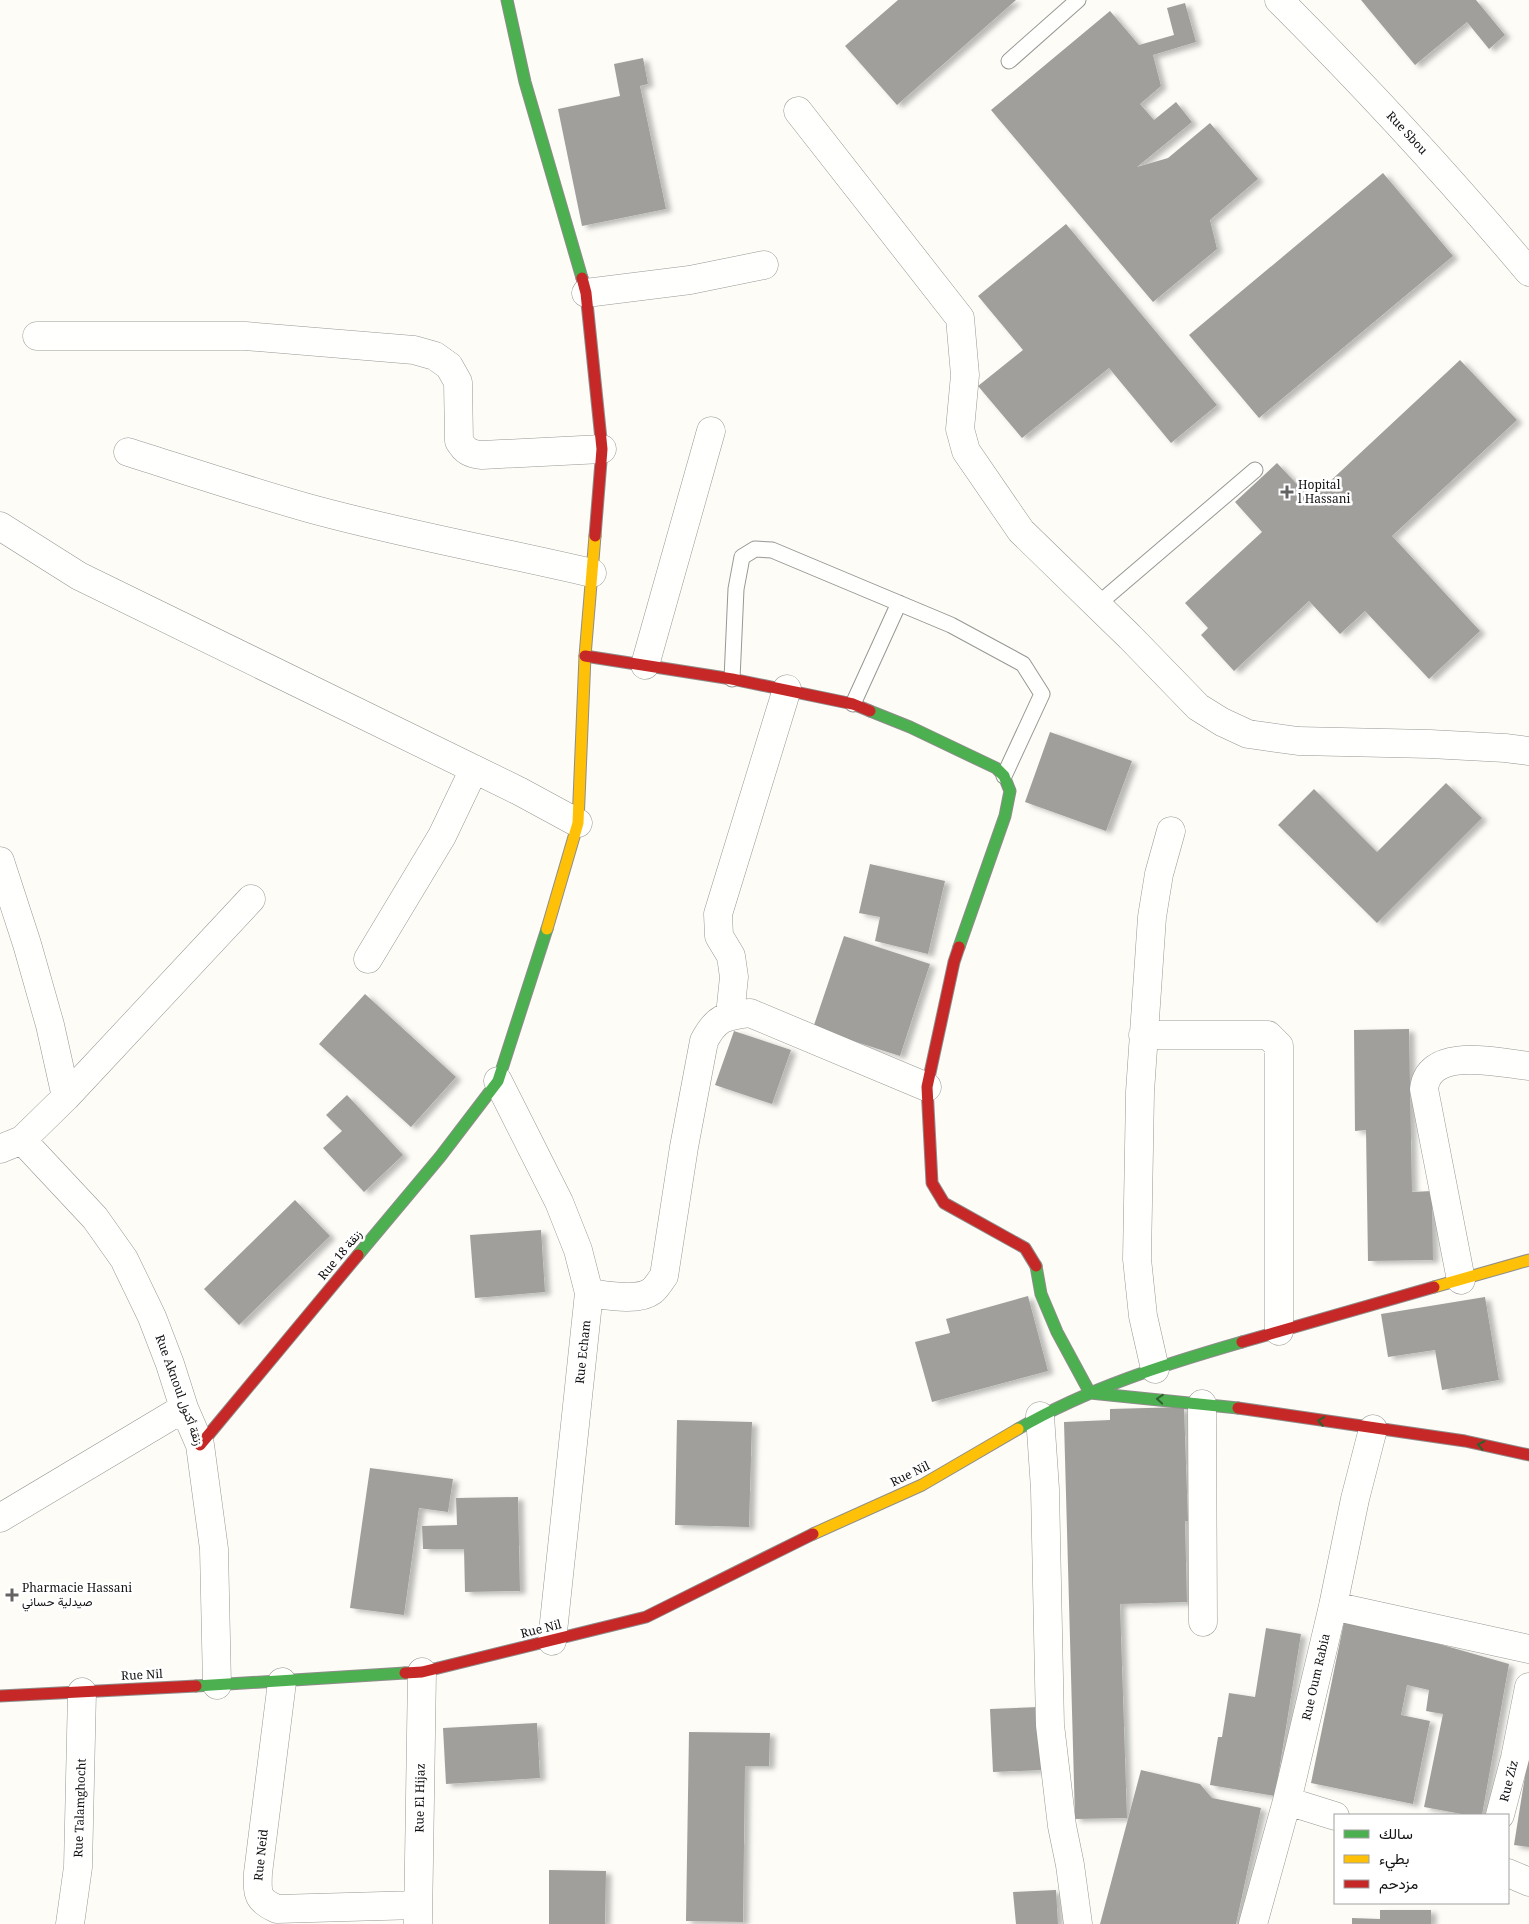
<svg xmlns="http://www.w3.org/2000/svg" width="1529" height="1924" font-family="'Noto Serif',Vazirmatn,serif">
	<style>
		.building { fill: #a19f9c; filter: url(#shadow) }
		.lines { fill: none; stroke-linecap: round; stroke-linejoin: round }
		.lane-casing { stroke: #979795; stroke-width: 17 }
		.street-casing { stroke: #979795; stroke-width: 29 }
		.fast-casing { stroke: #8e8d8b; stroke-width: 13 }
		.slow-casing { stroke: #8e8d8b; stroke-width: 13 }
		.jam-casing { stroke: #8e8d8b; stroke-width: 13 }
		.lane { stroke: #fffffe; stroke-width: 15 }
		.street { stroke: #fffffe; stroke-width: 28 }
		.fast { stroke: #4caf50; stroke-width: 11 }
		.slow { stroke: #ffc107; stroke-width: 11 }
		.jam { stroke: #c62828; stroke-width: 11 }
		.oneway { stroke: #2e6030 }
		.poi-dot { fill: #646362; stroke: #fff; stroke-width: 2 }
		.labels { text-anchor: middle; stroke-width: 5; stroke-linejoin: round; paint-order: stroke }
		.street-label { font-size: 12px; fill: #111; stroke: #fff }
		.poi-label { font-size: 12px; fill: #111; stroke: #fff; text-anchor: start }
	</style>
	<defs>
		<filter id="shadow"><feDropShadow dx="5.5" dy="3" stdDeviation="2.5" flood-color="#0004"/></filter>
	</defs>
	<rect width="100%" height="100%" fill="#fdfcf7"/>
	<path class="building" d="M898 0H1016L897 105 845 46Z
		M1361 0H1476L1505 35 1489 49 1467 22 1415 65Z
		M1185 3 1196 42 1153 55 1161 86 1140 104 1154 120 1176 102 1192 122 1137 167 1168 158 1210 123 1258 179 1210 220 1217 249 1153 302 991 110 1110 11 1139 45 1174 35 1167 8Z
		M643 58 648 84 640 86 666 209 582 226 558 109 620 96 614 64Z
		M1383 173 1453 256 1259 418 1189 335Z
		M1066 224 1217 405 1171 443 1109 368 1022 438 978 386 1023 350 978 296Z
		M1460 360 1517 420 1392 536 1480 631 1429 679 1365 611 1340 634 1309 601 1234 671 1201 635 1208 628 1185 603 1262 532 1235 502 1277 463 1311 499Z
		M1050 732 1132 761 1106 831 1025 802Z
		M1446 783 1482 818 1377 923 1278 825 1314 789 1377 852Z
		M870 864 945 881 928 954 875 941 880 917 859 913Z
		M844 936 930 964 900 1056 813 1028Z
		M365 994 456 1077 411 1127 319 1044Z
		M1409 1029 1412 1192 1432 1191 1433 1260 1368 1261 1366 1130 1355 1131 1354 1030Z
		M734 1031 791 1050 772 1104 715 1085Z
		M347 1095 403 1155 364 1192 323 1148 342 1131 326 1115Z
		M295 1200 330 1236 239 1325 204 1289Z
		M541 1230 545 1292 475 1298 470 1235Z
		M1028 1296 1048 1371 932 1402 915 1342 950 1333 946 1319Z
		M1485 1297 1499 1380 1442 1390 1435 1350 1388 1357 1381 1314Z
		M1184 1407 1188 1521H1185L1187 1602 1120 1604 1127 1818 1075 1819 1064 1422 1110 1420V1409Z
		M677 1420 752 1422 749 1527 675 1525Z
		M370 1468 453 1479 448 1512 419 1508 404 1615 350 1608Z
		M518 1497 520 1591 465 1592 464 1549H423L422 1526 457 1525 456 1498Z
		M1345 1617 1509 1664 1482 1815H1467L1424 1807 1443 1714 1426 1711 1429 1690 1407 1685 1401 1715 1430 1721 1413 1804 1311 1783Z
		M1266 1628 1301 1634 1275 1796 1210 1785 1218 1737H1222L1229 1693 1255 1697Z
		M1039 1707 1042 1770 993 1772 990 1709Z
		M537 1723 540 1778 446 1784 443 1728Z
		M689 1732 770 1733 769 1766H745L743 1922 686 1921Z
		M1528 1757H1529V1847L1514 1845Z
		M1141 1770 1200 1784 1212 1798 1261 1808 1236 1924H1100Z
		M549 1870 606 1871 605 1924H549Z
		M1056 1890 1058 1924H1016L1013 1892Z
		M1380 1910H1431V1924H1352V1918L1380 1919Z"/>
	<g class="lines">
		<g class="lane-casing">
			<path id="lane" d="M1009 61 1078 0
				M1097 605 1255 470
				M732 679 736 589 742 557 755 549 772 550 951 625 1023 664 1042 694 1004 776
				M853 704 899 603"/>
		</g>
		<g class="street-casing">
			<path id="street" d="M1279 0C1366 87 1450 178 1529 272
				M798 111 960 318 965 375 960 429 966 451 1021 531 1130 637 1198 707 1222 722 1248 734 1298 741 1430 744 1505 748 1529 751
				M586 293 690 280 764 265
				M37 336H245L414 350 435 356 449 366 458 382 459 441C465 451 470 454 482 455L602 449
				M128 452C188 471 248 491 308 508 402 534 498 551 592 573
				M0 526 79 576 474 769
				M645 665 711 431
				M0 861 27 944 50 1025 66 1097
				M368 959 442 836 474 769 519 791 578 823
				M730 1015 734 977 731 956 719 936 718 914 787 689
				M1143 1035H1268L1279 1046V1331
				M498 1081 559 1202 578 1250 589 1293 552 1641
				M22 1140 95 1218 124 1259 152 1317 170 1364 184 1408 200 1445 214 1549 217 1685
				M0 1149 22 1140 66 1097 251 899
				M1461 1280 1424 1089C1429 1045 1499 1063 1529 1066
				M589 1293C605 1295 638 1302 652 1291 657 1287 660 1281 664 1276L684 1147 704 1041C716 1018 724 1016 750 1013L927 1087
				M1155 1369 1143 1316 1137 1259 1140 1092 1152 917 1159 874 1171 831
				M1202 1404 1203 1622
				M1040 1416 1045 1489 1050 1725 1062 1826 1070 1865 1078 1924
				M0 1518 184 1408
				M1333 1606 1529 1649
				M282 1682 258 1873C257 1894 257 1900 277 1909L418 1905
				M1287 1801 1335 1816
				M1500 1815 1515 1758 1529 1687
				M1508 1873 1529 1882
				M418 1923 422 1672
				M70 1924 78 1867 82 1692
				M1253 1924 1287 1801 1333 1606 1355 1499 1373 1429"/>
		</g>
		<g class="fast-casing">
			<path id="fast" d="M507 0 525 82 582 278
				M870 711 910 727 996 768 1004 776 1010 791 1005 816 959 947
				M358 1255 440 1157 498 1081 547 929
				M1036 1266 1041 1294 1057 1332 1090 1393 1238 1408
				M1018 1429C1088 1388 1166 1364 1242 1342
				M196 1686 405 1673"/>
		</g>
		<g class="slow-casing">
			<path id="slow" d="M547 929 578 823 585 656 595 536
				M1434 1287 1529 1260
				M813 1534 922 1485 1018 1429"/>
		</g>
		<g class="jam-casing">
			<path id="jam" d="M582 278 586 293 602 449 595 536
				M585 656 732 679 853 704 870 711
				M959 947 954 962 927 1087 932 1183 944 1203 1025 1248 1036 1266
				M1242 1342 1434 1287
				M1238 1408 1465 1441 1529 1455
				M200 1445 358 1255
				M405 1673 422 1672 646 1617 813 1534
				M0 1696 196 1686"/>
		</g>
		<use href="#lane" class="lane"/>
		<use href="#street" class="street"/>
		<use href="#fast" class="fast"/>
		<use href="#slow" class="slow"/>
		<use href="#jam" class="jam"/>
	</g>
	<defs><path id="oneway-chevron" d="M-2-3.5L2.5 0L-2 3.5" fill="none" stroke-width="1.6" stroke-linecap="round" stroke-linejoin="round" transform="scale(1.25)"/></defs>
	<g class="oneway">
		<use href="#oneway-chevron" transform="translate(1160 1399) rotate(-175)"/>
		<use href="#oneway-chevron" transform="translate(1321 1421) rotate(-171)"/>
		<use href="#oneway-chevron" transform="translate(1481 1445) rotate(-168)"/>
	</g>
	<g class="poi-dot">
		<path d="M1284.5 484.5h5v5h5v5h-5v5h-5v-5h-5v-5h5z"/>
		<path d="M9.5 1587.5h5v5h5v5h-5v5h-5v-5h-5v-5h5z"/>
	</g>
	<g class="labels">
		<g class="street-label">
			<text transform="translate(1407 133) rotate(47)" y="4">Rue Sbou</text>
			<text transform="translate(340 1255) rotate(-50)" y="4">Rue 18 زنقة</text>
			<text transform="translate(583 1352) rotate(-84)" y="4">Rue Echam</text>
			<text transform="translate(179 1390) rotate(70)" y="4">Rue Aknoul زنقة أكنول</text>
			<text transform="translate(910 1474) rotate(-26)" y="4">Rue Nil</text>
			<text transform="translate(541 1629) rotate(-14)" y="4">Rue Nil</text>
			<text transform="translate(142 1675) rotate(-3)" y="4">Rue Nil</text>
			<text transform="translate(1316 1677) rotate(-77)" y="4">Rue Oum Rabia</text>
			<text transform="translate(1509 1781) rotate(-76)" y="4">Rue Ziz</text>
			<text transform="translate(420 1798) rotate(-89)" y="4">Rue El Hijaz</text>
			<text transform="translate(80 1808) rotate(-88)" y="4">Rue Talamghocht</text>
			<text transform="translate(261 1855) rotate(-84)" y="4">Rue Neid</text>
		</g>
		<g class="poi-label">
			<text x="1298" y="489">Hopital<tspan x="1298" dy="14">l Hassani</tspan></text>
			<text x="22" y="1592">Pharmacie Hassani<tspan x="22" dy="14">صيدلية حساني</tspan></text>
		</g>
	</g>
	<rect x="1334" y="1814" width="175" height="90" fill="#ffffff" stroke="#a0a0a0"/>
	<rect x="1344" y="1830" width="25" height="8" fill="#4caf50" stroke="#a0a0a0"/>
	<text x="1379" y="1839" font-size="15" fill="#111111">سالك</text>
	<rect x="1344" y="1855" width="25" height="8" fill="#ffc107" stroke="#a0a0a0"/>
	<text x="1379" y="1864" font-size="15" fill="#111111">بطيء</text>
	<rect x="1344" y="1880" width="25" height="8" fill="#c62828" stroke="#a0a0a0"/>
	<text x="1379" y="1889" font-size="15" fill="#111111">مزدحم</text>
</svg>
